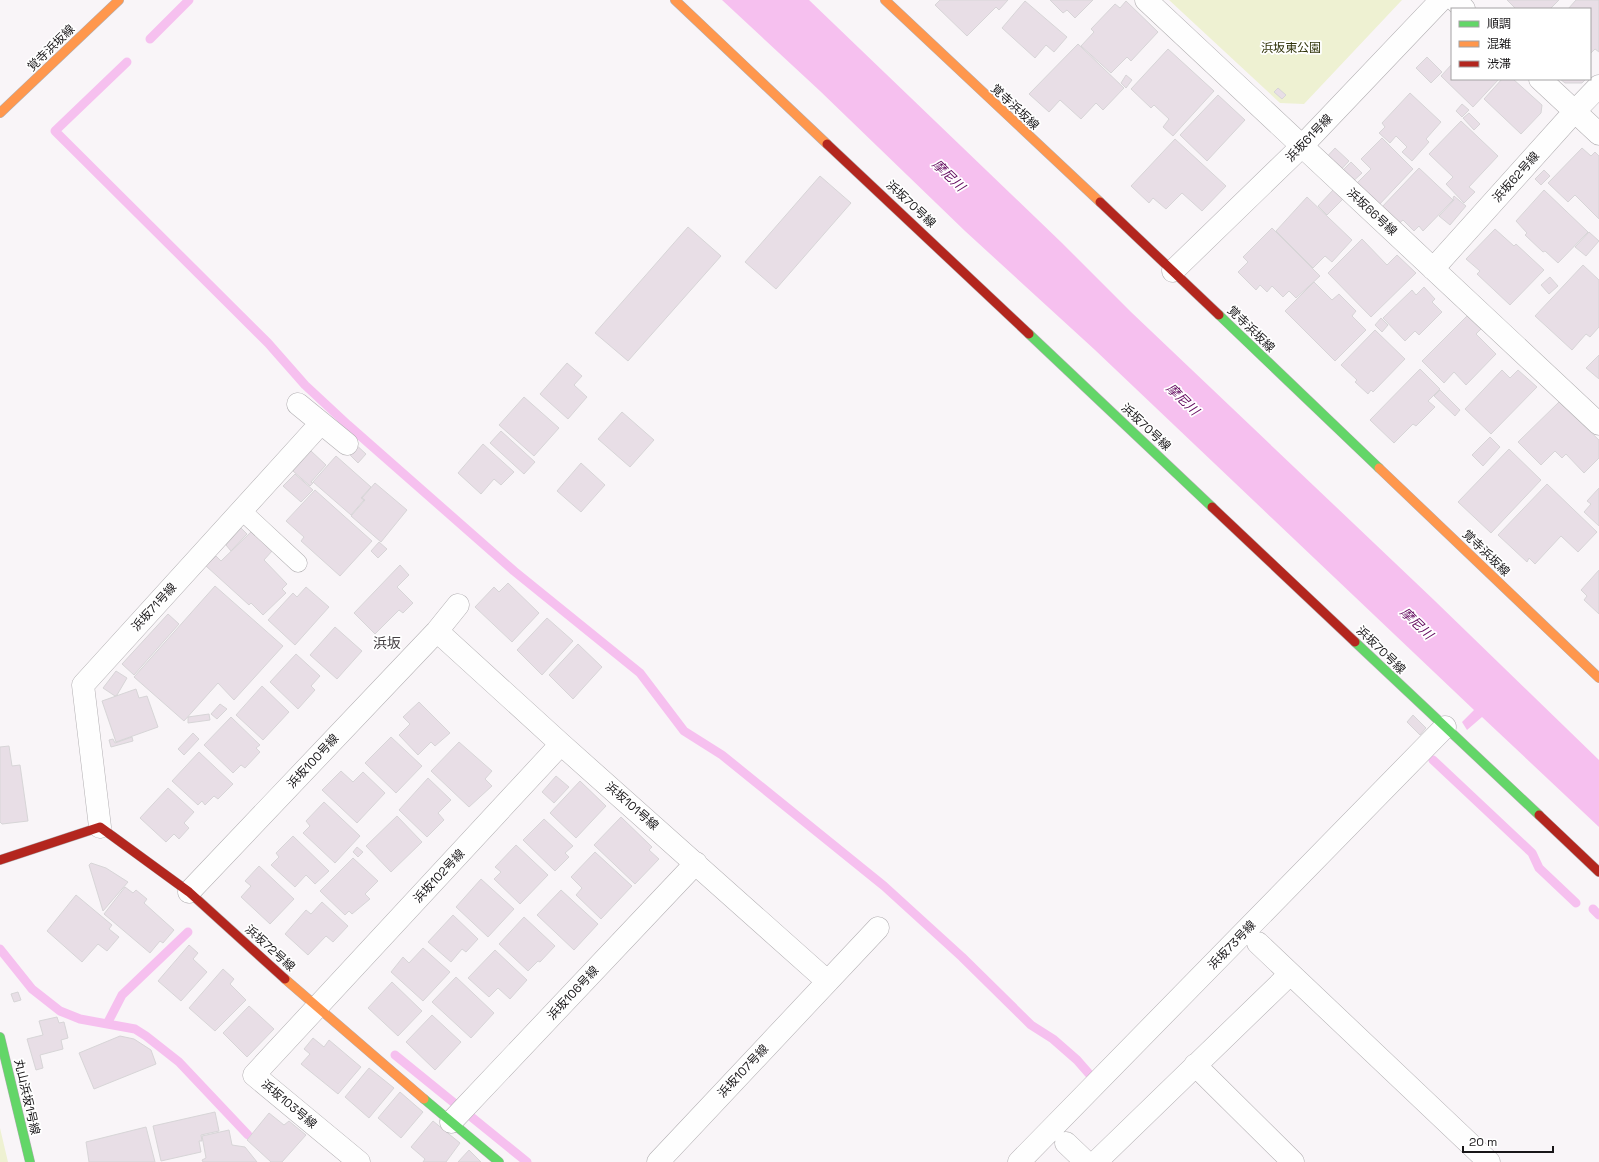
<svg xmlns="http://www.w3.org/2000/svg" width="1599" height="1162" font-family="'Space Grotesk','Noto Sans JP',sans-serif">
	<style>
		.green { fill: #eef1d2 }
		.water { fill: #f6c0ef }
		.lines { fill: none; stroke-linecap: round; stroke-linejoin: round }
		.stream { stroke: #f6c0ef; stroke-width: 9 }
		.building { fill: #e8dee6; stroke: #d7d5d7 }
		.lane-casing { stroke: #b2afb2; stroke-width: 19 }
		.street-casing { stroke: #b2afb2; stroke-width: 23 }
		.fast-casing { stroke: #b2afb2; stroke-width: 10 }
		.slow-casing { stroke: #b2afb2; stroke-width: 10 }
		.jam-casing { stroke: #b2afb2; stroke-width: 10 }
		.lane { stroke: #fefefe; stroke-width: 18 }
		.street { stroke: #fefefe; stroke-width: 22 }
		.fast { stroke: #63d668; stroke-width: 9 }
		.slow { stroke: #ff974d; stroke-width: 9 }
		.jam { stroke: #b3261e; stroke-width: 9 }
		.labels { text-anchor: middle; stroke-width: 3.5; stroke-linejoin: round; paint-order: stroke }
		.street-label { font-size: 12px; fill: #181618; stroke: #fff }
		.park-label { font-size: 12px; fill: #31340a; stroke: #fff }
		.water-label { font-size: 13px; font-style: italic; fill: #63095e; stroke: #fff }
		.quarter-label { font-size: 14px; fill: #433e42; stroke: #fff }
	</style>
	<rect width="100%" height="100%" fill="#f9f5f8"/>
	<path class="green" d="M1169 0H1402L1304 104 1280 103Z
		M0 1128 8 1162H0Z"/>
	<path class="water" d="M722 0H809L1062 243 1131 312 1435 601 1599 760V827L1482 717 1467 730 1462 722 1474 710 1095 350 965 231 820 91Z"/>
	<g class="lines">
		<path class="stream" d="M150 39 189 0
			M127 62 55 131 268 343 305 385 348 425 514 571 640 673 684 731 722 755 884 886 962 957 1031 1025 1053 1039 1077 1060 1091 1076
			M1433 760 1532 853 1539 868 1576 903
			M1593 909 1599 915
			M0 949 32 989 60 1011 80 1019 135 1029 146 1036 179 1062 248 1135
			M107 1024 122 995 188 932
			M395 1055 527 1162"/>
	</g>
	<path class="building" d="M940 0H1008L999 10 996 7 967 36 935 5Z
		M1050 0H1093L1075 18 1067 10 1063 13Z
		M1507 0H1559L1550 9H1516Z
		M1576 0H1599V52L1595 49 1590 54V9H1568Z
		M1025 1 1067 37 1054 52 1046 45 1035 58 1002 28Z
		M1126 1 1158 32 1131 61 1127 57 1111 73 1081 46 1094 32 1091 29 1115 4 1120 8Z
		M1078 44 1124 88 1103 110 1096 103 1081 119 1060 100 1049 112 1029 94Z
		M1168 49 1214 91 1173 136 1163 127 1169 119 1154 105 1151 108 1131 89Z
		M1427 57 1442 72 1431 83 1416 68Z
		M1452 64V79H1499L1473 107 1441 76Z
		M1126 75 1132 80 1126 88 1121 83Z
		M1502 79H1513L1542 105 1541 113 1521 134 1484 99Z
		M1560 79H1586L1582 83H1565Z
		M1278 88 1286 95 1282 99 1274 92Z
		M1410 93 1441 122 1426 139 1429 142 1412 161 1402 152 1407 147 1396 136 1390 143 1379 133 1385 127 1382 123Z
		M1218 95 1245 120 1207 161 1180 135Z
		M1462 104 1469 110 1462 117 1456 111Z
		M1469 113 1480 124 1474 130 1463 118Z
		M1461 121 1498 156 1469 187 1475 192 1464 203 1446 184 1453 177 1429 154Z
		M1382 138 1413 169 1377 207 1355 185 1371 169 1361 159Z
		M1175 139 1226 186 1202 211 1182 193 1166 209 1153 198 1149 203 1131 186Z
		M1335 148 1349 161 1337 174 1323 161Z
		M1582 148 1591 156 1595 152 1599 156V219L1575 195 1568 202 1548 183Z
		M1351 162 1362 173 1349 185 1338 175Z
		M1419 168 1453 200 1423 231 1419 226 1414 231 1403 220 1397 225 1380 209Z
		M1544 170 1550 176 1541 185 1535 179Z
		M820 176 851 203 776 289 745 262Z
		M1333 190 1343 199 1327 215 1318 206Z
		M1544 190 1588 232 1558 263 1545 251 1543 252 1525 235 1527 233 1516 221Z
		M1454 196 1466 206 1450 225 1439 216 1454 200 1453 198Z
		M1307 197 1352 240 1332 262 1325 256 1313 268 1276 231Z
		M688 227 721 256 628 361 595 333Z
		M1272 228 1320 276 1296 298 1289 291 1283 297 1272 286 1267 292 1260 285 1256 290 1238 272 1248 262 1243 257Z
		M1495 229 1514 246 1516 244 1544 270 1510 305 1477 274 1480 271 1466 259Z
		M1589 232 1599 241 1586 256 1575 247Z
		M1362 239 1387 265 1397 255 1416 273 1371 317 1328 273Z
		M1583 265 1599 280V327L1590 337 1586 334 1572 350 1535 316Z
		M1550 277 1558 286 1549 294 1541 285Z
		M1314 282 1332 300 1339 294 1356 311 1352 316 1366 330 1335 361 1285 311Z
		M1424 287 1435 299 1432 302 1442 312 1419 335 1415 331 1405 341 1383 318 1412 290 1416 295Z
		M1467 316 1481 329 1476 334 1496 354 1466 385 1454 372 1444 383 1422 361Z
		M1381 318 1388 325 1382 332 1375 325Z
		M1375 330 1405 359 1373 392 1371 390 1368 394 1355 382 1357 380 1341 365Z
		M1599 355V379L1586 368Z
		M567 363 582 376 574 385 587 397 568 419 540 394Z
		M1420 369 1440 389 1428 401 1435 407 1416 426 1413 424 1394 443 1370 420Z
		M1502 370 1510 378 1518 370 1537 387 1491 434 1465 409Z
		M1440 390 1460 410 1455 416 1434 396Z
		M524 397 559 428 534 456 499 425Z
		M1559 402 1599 440V458L1584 473 1566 454 1562 458 1555 451 1541 465 1518 442Z
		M622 412 654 440 630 467 598 439Z
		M501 431 535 462 524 474 490 443Z
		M1490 437 1500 447 1483 466 1472 455Z
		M352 441 366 454 358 463 345 450Z
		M483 444 514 472 501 485 494 479 481 494 458 473Z
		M1509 449 1541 480 1491 533 1458 502Z
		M311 451 326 465 311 482 313 483 310 486 293 471Z
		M336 456 371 487 361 498 364 500 351 515 313 482Z
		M581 463 605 485 581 512 557 491Z
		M295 474 313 490 301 502 283 486Z
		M375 483 407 510 381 542 351 516 365 500 362 498Z
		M1547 484 1597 532 1578 552 1561 536 1535 564 1529 558 1527 562 1498 535Z
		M1599 488V526L1584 512 1591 504 1587 501Z
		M315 490 372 541 340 576 301 541 304 537 286 521Z
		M241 528 247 534 231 551 226 545Z
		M251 532 272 551 264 560 287 584 282 589 286 593 263 615 251 603 249 605 206 566 216 556 221 561Z
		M379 542 387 549 378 558 371 551Z
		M400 565 409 575 397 587 413 603 403 613 399 610 375 634 354 613Z
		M1599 570V614L1584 600 1587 596 1581 590Z
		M508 583 539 613 512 642 475 607 494 587 499 592Z
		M215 586 283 646 234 700 218 683 184 721 134 677Z
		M306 587 329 607 295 645 268 620 293 593 297 597Z
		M168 614 179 624 134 675 122 664Z
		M547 618 573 641 542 675 517 650Z
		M335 627 362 651 337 679 310 655Z
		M578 644 602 667 573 699 549 675Z
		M296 654 320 676 311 686 315 690 298 709 270 682Z
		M116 671 127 678 117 695 115 696 103 688Z
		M262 686 289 712 263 740 236 715Z
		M136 689 139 698 147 696 158 727 116 742 102 701Z
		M419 702 450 733 435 746 431 742 418 755 399 735 410 724 403 717Z
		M220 704 227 709 217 719 211 714Z
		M209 714 210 720 188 723V717Z
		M1413 715 1426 728 1420 735 1407 722Z
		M231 717 260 745 256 748 260 752 245 768 241 765 233 773 204 745Z
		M193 733 199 739 184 755 178 749Z
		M132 737 133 741 111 747 109 740 113 739 115 743Z
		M391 737 422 766 396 793 365 763Z
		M459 742 492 771 485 779 492 786 469 807 431 771Z
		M9 746 12 766 20 765 28 821 2 824 0 822V747Z
		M199 752 233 784 218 799 214 796 205 805 202 801 198 805 172 781Z
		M341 771 353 782 363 772 385 793 357 823 322 790Z
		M556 776 569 787 554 803 542 792Z
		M428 778 451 800 438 813 444 820 427 837 399 810Z
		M580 781 606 806 576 838 550 813Z
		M168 788 194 812 184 823 189 828 179 839 174 834 166 842 140 818Z
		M324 802 360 836 335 863 303 833 310 826 306 821Z
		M397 816 422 842 391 872 366 846Z
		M621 817 652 847 649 850 659 859 635 884 594 845Z
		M544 819 573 846 565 853 569 857 555 871 523 840Z
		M293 836 329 871 315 884 306 875 295 887 271 865 279 857 276 853Z
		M516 845 548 875 520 904 494 879 501 872 495 867Z
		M357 847 363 852 358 857 353 852Z
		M595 852 632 886 601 919 576 895 582 888 571 877Z
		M353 858 378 881 365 894 370 899 352 914 349 911 345 915 320 891Z
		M91 863 106 868 128 882 103 911 89 865Z
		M259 866 294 899 270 924 241 897 251 886 245 881Z
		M481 879 514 909 488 937 456 907Z
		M125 887 133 893 136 890 147 899 144 903 174 930 163 943 160 941 150 953 104 914Z
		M561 890 598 924 574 950 537 915Z
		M76 895 112 925 109 929 119 937 107 951 98 944 82 962 47 931Z
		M322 902 348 926 333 942 326 936 308 955 285 934 306 910 311 914Z
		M453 915 478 939 466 952 462 949 451 962 428 942Z
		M524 917 555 946 540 962 538 961 528 971 499 944Z
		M189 945 198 953 193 959 207 972 181 1001 158 981Z
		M423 948 450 972 423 1001 391 972 403 957 409 963Z
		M495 950 527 980 510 999 498 988 489 997 468 978Z
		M223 969 234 979 230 984 246 1000 215 1031 189 1008Z
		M456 977 494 1013 471 1038 432 1002Z
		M392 982 422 1011 398 1036 368 1008Z
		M18 992 21 1000 14 1002 11 994Z
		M249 1006 274 1029 247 1057 223 1033Z
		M432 1015 461 1042 435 1070 406 1042Z
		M57 1017 59 1023 64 1022 68 1038 61 1040 63 1049 40 1055 43 1068 36 1070 27 1039 43 1035 39 1021Z
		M120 1036 134 1039 151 1050 156 1064 94 1089 79 1053Z
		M313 1038 324 1047 329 1040 361 1067 338 1094 301 1064 310 1054 304 1049Z
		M369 1068 394 1088 369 1118 345 1097Z
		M400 1092 423 1112 401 1138 378 1118Z
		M215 1112 219 1131 201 1135 202 1141H199L201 1152 161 1161 153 1126Z
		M269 1113 284 1125 289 1121 306 1135 282 1162H271L247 1140Z
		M433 1121 460 1143 446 1162H423L425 1159 411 1147Z
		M146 1127 155 1162H89L86 1142Z
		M229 1130 232 1145 245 1147 257 1162H203L202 1160 206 1158 202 1136Z
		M469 1150 481 1162H458Z"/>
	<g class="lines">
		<g class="lane-casing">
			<path id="lane" d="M242 511 298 563"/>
		</g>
		<g class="street-casing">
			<path id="street" d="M1146 0 1599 424
				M1455 0 1464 9
				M1540 79 1599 134
				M1433 269 1575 111 1599 86
				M1173 271 1301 147 1441 0
				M298 404 347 444
				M437 631 561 744 827 981
				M100 827 83 685 321 423
				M189 892 437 631 458 605
				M1258 943 1489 1162
				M1195 1065 1293 1162
				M451 1122 696 863
				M1066 1143 1086 1162
				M359 1162 254 1075 561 744
				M658 1162 878 928
				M1019 1162 1445 727
				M1096 1162 1290 974"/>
		</g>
		<g class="fast-casing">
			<path id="fast" d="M1219 315 1379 468
				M1029 334 1212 507
				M1355 642 1539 815
				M0 1037 30 1162
				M424 1099 499 1162"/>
		</g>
		<g class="slow-casing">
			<path id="slow" d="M675 0 827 144
				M885 0 1100 202
				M0 113 119 0
				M1379 468 1599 678
				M285 979 424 1099"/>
		</g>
		<g class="jam-casing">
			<path id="jam" d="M827 144 1029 334
				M1100 202 1219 315
				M1212 507 1355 642
				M1539 815 1599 872
				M0 860 100 827 189 892 285 979"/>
		</g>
		<use href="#lane" class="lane"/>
		<use href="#street" class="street"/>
		<use href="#fast" class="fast"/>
		<use href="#slow" class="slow"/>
		<use href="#jam" class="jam"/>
	</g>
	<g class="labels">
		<g class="street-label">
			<text transform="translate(51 48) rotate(-44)" y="4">覚寺浜坂線</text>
			<text transform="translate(1015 107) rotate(43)" y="4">覚寺浜坂線</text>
			<text transform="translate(1309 138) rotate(-46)" y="4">浜坂61号線</text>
			<text transform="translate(1516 177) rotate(-48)" y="4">浜坂62号線</text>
			<text transform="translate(911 204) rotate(43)" y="4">浜坂70号線</text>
			<text transform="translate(1372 212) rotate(43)" y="4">浜坂66号線</text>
			<text transform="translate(1251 329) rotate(44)" y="4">覚寺浜坂線</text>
			<text transform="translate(1146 427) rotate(43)" y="4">浜坂70号線</text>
			<text transform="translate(1486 553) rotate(44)" y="4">覚寺浜坂線</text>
			<text transform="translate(154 607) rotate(-48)" y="4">浜坂71号線</text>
			<text transform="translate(1381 650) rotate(44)" y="4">浜坂70号線</text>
			<text transform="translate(313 761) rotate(-47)" y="4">浜坂100号線</text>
			<text transform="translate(632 806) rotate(41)" y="4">浜坂101号線</text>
			<text transform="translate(439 876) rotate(-47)" y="4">浜坂102号線</text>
			<text transform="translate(1232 945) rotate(-46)" y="4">浜坂73号線</text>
			<text transform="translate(270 948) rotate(42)" y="4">浜坂72号線</text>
			<text transform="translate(573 993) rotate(-47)" y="4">浜坂106号線</text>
			<text transform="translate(743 1071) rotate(-47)" y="4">浜坂107号線</text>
			<text transform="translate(27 1097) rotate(77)" y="4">丸山浜坂1号線</text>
			<text transform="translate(289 1104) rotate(40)" y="4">浜坂103号線</text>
		</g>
		<g class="park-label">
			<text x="1291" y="52">浜坂東公園</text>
		</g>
		<g class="water-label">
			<text transform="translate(949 175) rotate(44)" y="5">摩尼川</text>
			<text transform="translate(1183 399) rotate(44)" y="5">摩尼川</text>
			<text transform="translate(1417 623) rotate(44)" y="5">摩尼川</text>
		</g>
		<g class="quarter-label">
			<text x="387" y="648">浜坂</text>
		</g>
	</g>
	<rect x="1451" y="8" width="140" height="72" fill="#ffffff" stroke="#a3a2a3"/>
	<rect x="1459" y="21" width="20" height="6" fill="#63d668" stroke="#a3a2a3"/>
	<text x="1487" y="28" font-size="12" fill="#181618">順調</text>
	<rect x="1459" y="41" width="20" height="6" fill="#ff974d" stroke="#a3a2a3"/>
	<text x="1487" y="48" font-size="12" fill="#181618">混雑</text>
	<rect x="1459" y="61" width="20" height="6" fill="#b3261e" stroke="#a3a2a3"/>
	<text x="1487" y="68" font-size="12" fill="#181618">渋滞</text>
	<path d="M1463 1146v6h90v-6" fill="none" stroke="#181618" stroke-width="2"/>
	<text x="1469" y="1146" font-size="12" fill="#181618" stroke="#ffffff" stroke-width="3" paint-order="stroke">20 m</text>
</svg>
